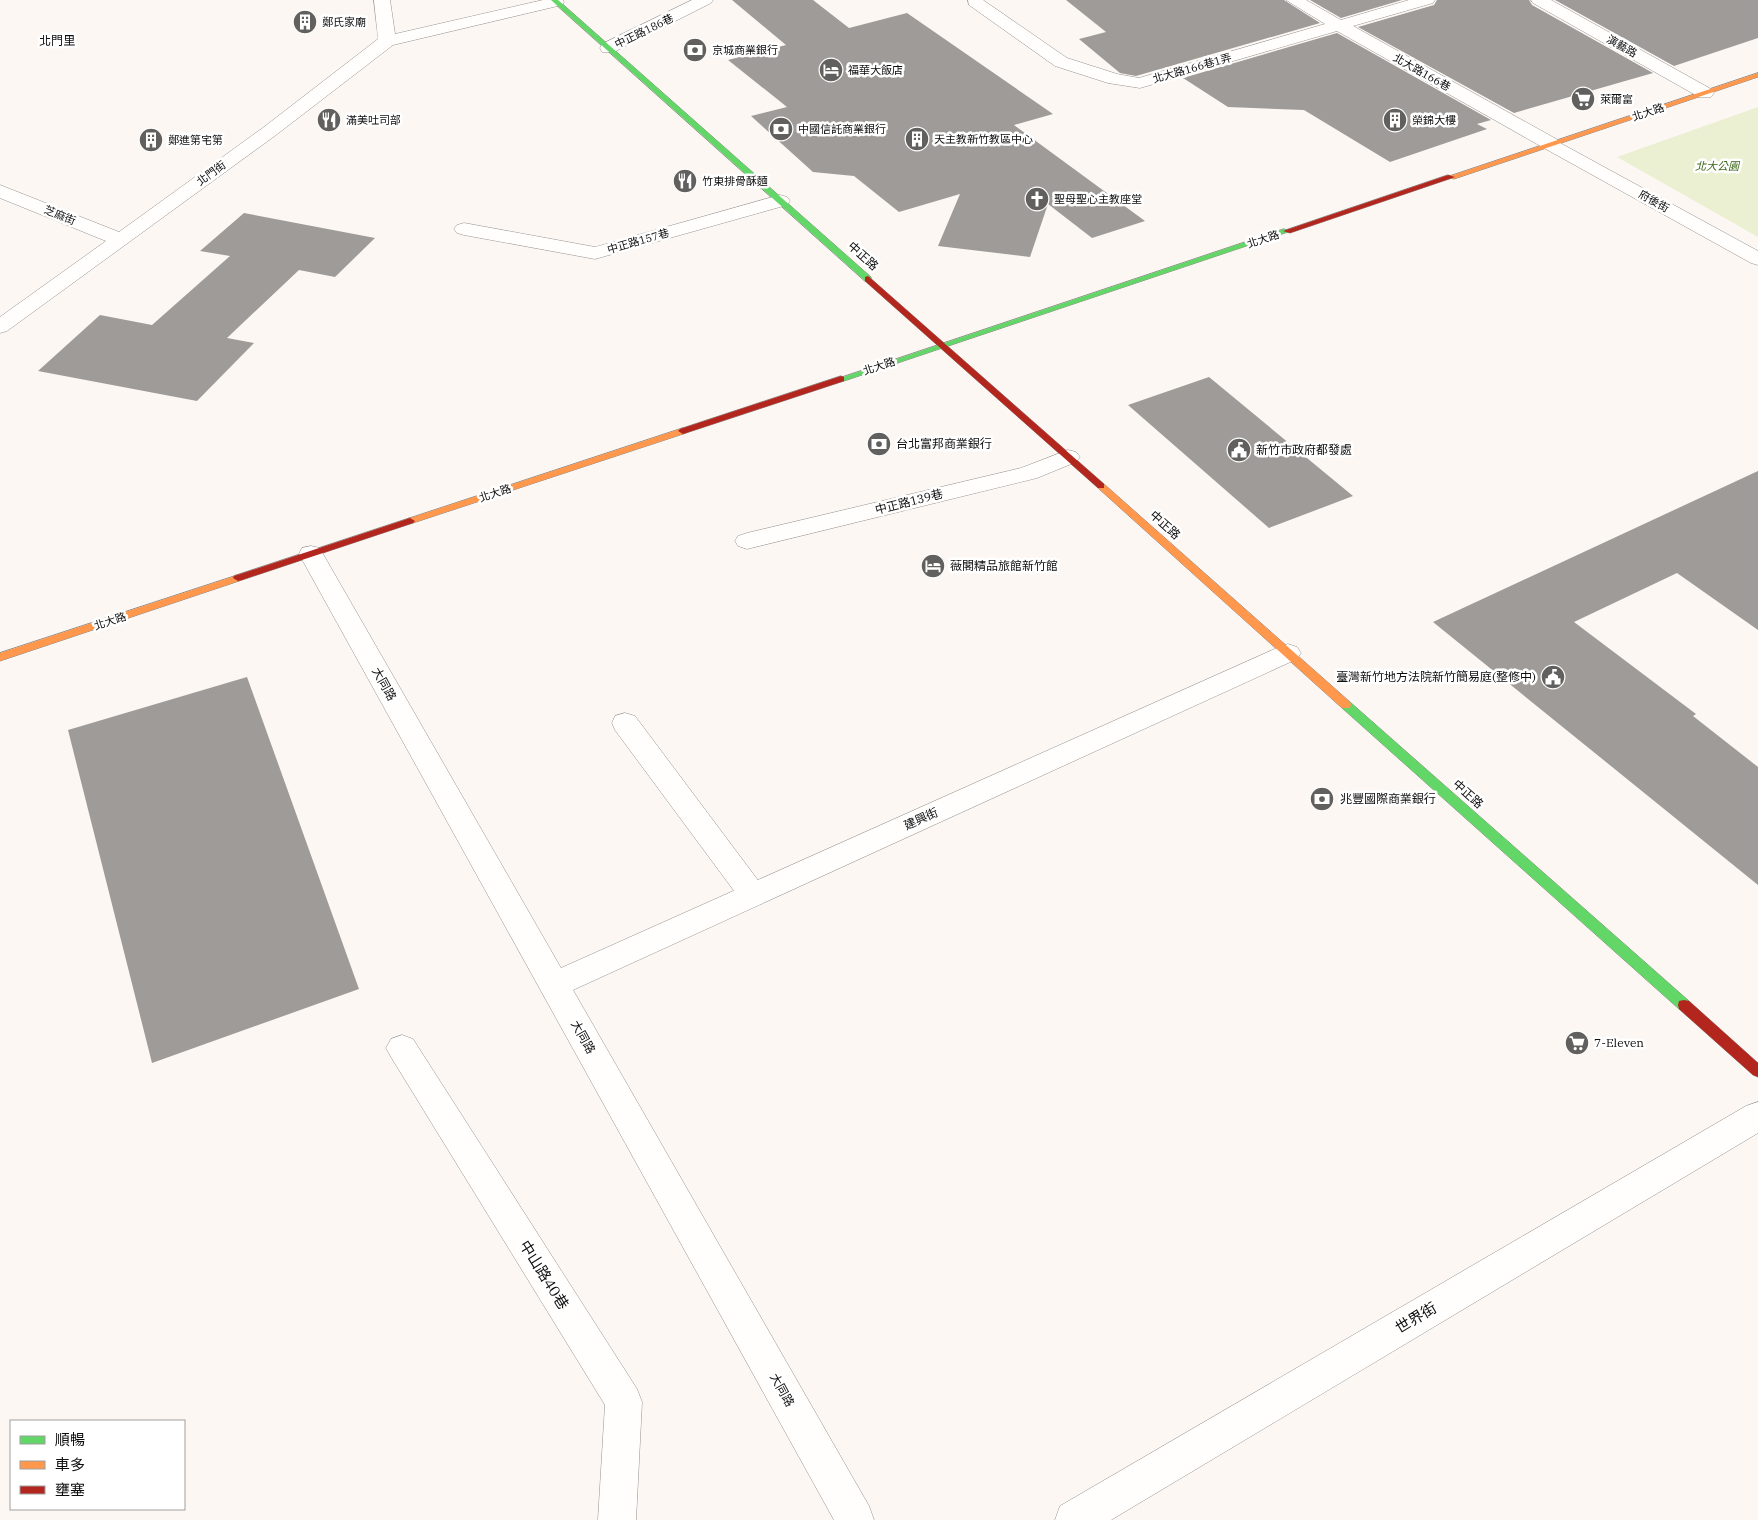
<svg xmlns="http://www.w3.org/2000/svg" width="1758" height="1520" font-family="'IBM Plex Serif','Noto Sans TC',serif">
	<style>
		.green { fill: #ecf0d2 }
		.building { fill: #9f9b98 }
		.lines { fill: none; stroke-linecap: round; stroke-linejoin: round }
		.lane-casing { stroke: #959391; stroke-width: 1 }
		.street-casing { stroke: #959391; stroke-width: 1 }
		.fast-casing { stroke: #8c8a87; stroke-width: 1 }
		.slow-casing { stroke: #8c8a87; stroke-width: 1 }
		.jam-casing { stroke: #8c8a87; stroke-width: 1 }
		.lane { fill: #fffefd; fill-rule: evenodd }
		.street { fill: #fffefd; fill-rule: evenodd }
		.fast { fill: #63d668; fill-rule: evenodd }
		.slow { fill: #ff974d; fill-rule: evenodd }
		.jam { fill: #b3261e; fill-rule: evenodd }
		.labels { text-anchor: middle; stroke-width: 5; stroke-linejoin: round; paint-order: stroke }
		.far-poi-label { font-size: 11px; fill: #0e0e0e; stroke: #fff; text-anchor: start }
		.far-street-label { font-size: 11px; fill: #0e0e0e; stroke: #fff }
		.far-park-label { font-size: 11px; font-style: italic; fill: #3e681c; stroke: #fff }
		.far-quarter-label { font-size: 12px; fill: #0e0e0e; stroke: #fff }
		.street-label { font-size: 12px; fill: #0e0e0e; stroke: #fff }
		.poi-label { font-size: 12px; fill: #0e0e0e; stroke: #fff; text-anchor: start }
		.near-street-label { font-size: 15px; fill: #0e0e0e; stroke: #fff }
	</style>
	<rect width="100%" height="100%" fill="#fcf7f2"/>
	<path class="green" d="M1758 107V237L1617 157Z"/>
	<path class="building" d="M732 0H813L849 28 907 13 1053 114 1014 125 1145 221 1092 238 1048 204 1030 257 938 246 960 194 899 212 854 176 813 172 751 116 787 107 728 60 786 45Z
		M1066 0H1284L1320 23 1136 76 1120 73 1079 39 1106 32Z
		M1310 0H1402L1341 18Z
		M1437 0H1529L1532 5 1653 73 1514 113 1358 27 1434 5Z
		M1555 0H1758V38L1674 66Z
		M1337 33 1491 120 1477 124 1487 129 1390 162 1304 110 1228 107 1183 78Z
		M244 213 375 238 335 277 299 270 227 338 254 343 197 401 38 371 100 315 152 325 230 256 200 251Z
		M1209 377 1353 496 1269 528 1128 405Z
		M1758 471V630L1677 573 1574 622 1696 714 1693 716 1758 767V885L1433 622Z
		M247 677 359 989 152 1063 68 730Z"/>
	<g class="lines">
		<g class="lane-casing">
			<path id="lane" d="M692 0H713L711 3 614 52H602L600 48 602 44Z
				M968 0H983L1067 58 1117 74 1139 78 1325 24 1286 0H1306L1341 20 1409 0H1435L1433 3 1353 26 1558 140 1560 144 1558 148H1544L1337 31 1140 88 1108 83 1055 66 969 5Z
				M780 195 787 197 790 201 787 205 595 259 464 235 457 233 454 229 457 225 464 223 595 247Z
				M1068 450 1076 452 1080 457 1076 462 1037 478 747 549 738 546 735 541 738 536 747 533 1021 468Z
				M625 713 635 716 763 887 768 895 763 903 753 906 743 903 615 730 612 723 615 716Z
				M402 1035 413 1039 637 1389 642 1402 636 1520H598L605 1405 391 1057 386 1048 391 1039Z
				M1758 1102V1133L1111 1520H1055L1060 1506 1746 1106Z"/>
		</g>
		<g class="street-casing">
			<path id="street" d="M374 0H390L395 34 543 0H563L564 2 562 5 393 45 276 135 7 331 0 333V317L106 241 0 198V185L119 232 264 127 378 39Z
				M1531 0H1551L1711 89 1714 93 1711 97H1699L1533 3Z
				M1551 138 1758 251V265L1751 263 1544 148 1542 144 1544 140Z
				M311 546 320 548 323 554 561 968 1279 647 1288 644 1297 647 1301 653 1297 659 573 990 869 1506 874 1520H834L299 554 302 548Z"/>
		</g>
		<g class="fast-casing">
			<path id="fast" d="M551 0H558L871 277V281H865Z
				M1284 229 1291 231 844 381H838L837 379Z
				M1346 701 1350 702 1689 1001 1690 1005 1689 1009 1684 1010 1679 1009 1342 708 1341 705Z"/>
		</g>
		<g class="slow-casing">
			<path id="slow" d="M1758 73V77L1454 179 1447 177Z
				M683 428 686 429V433L413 523H407L405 521 407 519Z
				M1101 483 1104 484 1350 702 1351 705 1350 708H1342L1098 488V484Z
				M238 575 243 578 242 580 0 661V653Z"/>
		</g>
		<g class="jam-casing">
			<path id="jam" d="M1448 175 1455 177 1290 233 1283 231Z
				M868 276 1104 484V488H1098L865 281V277Z
				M841 376 844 377V381L686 433 683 434 678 431 680 429Z
				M410 518 415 521 413 523 242 580 238 581 233 578 234 576Z
				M1684 1000 1689 1001 1758 1063V1077L1753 1075 1679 1009 1678 1005 1679 1001Z"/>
		</g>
		<use href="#lane" class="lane"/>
		<use href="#street" class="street"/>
		<use href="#fast" class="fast"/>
		<use href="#slow" class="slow"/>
		<use href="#jam" class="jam"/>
	</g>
	<defs>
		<g id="building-disc" transform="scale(1.25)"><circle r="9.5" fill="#61605e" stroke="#fff"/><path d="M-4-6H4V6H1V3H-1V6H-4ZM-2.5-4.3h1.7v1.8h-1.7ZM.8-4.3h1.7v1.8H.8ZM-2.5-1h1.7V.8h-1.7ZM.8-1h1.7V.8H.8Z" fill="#fff"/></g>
		<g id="bank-disc" transform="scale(1.25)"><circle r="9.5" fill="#61605e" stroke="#fff"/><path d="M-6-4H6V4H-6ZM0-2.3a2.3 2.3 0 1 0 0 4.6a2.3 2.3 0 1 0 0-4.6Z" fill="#fff"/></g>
		<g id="hotel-disc" transform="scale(1.25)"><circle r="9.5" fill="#61605e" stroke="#fff"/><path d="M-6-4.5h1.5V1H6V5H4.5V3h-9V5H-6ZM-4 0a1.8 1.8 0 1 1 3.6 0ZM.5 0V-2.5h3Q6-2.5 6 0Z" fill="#fff"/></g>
		<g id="supermarket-disc" transform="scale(1.25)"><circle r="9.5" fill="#61605e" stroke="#fff"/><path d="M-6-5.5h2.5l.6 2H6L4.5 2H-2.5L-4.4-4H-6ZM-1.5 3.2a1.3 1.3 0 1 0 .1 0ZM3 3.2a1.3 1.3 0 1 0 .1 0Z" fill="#fff"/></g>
		<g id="restaurant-disc" transform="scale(1.25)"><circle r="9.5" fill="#61605e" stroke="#fff"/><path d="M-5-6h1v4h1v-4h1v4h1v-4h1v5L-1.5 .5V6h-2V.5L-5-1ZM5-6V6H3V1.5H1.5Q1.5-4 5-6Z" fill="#fff"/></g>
		<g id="church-disc" transform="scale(1.25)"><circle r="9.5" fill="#61605e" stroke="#fff"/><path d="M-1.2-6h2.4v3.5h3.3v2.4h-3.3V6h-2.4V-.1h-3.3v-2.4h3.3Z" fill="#fff"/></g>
		<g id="civic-disc" transform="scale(1.25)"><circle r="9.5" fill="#61605e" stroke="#fff"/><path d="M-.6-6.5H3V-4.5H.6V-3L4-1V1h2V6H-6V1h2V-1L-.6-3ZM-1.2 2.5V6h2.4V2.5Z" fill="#fff"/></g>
	</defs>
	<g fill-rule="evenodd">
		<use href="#building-disc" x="305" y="22"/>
		<use href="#bank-disc" x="695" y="50"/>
		<use href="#hotel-disc" x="831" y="70"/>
		<use href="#supermarket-disc" x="1583" y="99"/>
		<use href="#restaurant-disc" x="329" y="120"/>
		<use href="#building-disc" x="1395" y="120"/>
		<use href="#bank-disc" x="781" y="129"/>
		<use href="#building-disc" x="917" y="139"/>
		<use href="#building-disc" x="151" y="140"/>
		<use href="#restaurant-disc" x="685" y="181"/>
		<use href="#church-disc" x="1037" y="199"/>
		<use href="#bank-disc" x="879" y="444"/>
		<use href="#civic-disc" x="1239" y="450"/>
		<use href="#hotel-disc" x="933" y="566"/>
		<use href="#civic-disc" x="1553" y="677"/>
		<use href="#bank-disc" x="1322" y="799"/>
		<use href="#supermarket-disc" x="1577" y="1043"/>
	</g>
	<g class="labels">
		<g class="far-poi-label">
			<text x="322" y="26">鄭氏家廟</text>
			<text x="712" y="54">京城商業銀行</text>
			<text x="848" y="74">福華大飯店</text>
			<text x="1600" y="103">萊爾富</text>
			<text x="346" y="124">滿美吐司部</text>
			<text x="1412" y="124">榮錦大樓</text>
			<text x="798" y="133">中國信託商業銀行</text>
			<text x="934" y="143">天主教新竹教區中心</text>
			<text x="168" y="144">鄭進第宅第</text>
			<text x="702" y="185">竹東排骨酥麵</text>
			<text x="1054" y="203">聖母聖心主教座堂</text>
		</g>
		<g class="far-street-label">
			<text transform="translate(644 31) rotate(-26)" y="4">中正路186巷</text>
			<text transform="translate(1622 46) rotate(29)" y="4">演藝路</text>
			<text transform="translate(1192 68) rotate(-16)" y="4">北大路166巷1弄</text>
			<text transform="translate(1422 72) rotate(29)" y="4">北大路166巷</text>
			<text transform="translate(1648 112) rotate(-18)" y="4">北大路</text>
			<text transform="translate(211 173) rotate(-36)" y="4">北門街</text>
			<text transform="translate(1654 201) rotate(29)" y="4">府後街</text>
			<text transform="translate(60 215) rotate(22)" y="4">芝麻街</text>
			<text transform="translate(1263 239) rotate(-18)" y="4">北大路</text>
			<text transform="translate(638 241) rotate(-16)" y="4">中正路157巷</text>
			<text transform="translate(879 366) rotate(-18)" y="4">北大路</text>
			<text transform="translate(495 493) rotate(-18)" y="4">北大路</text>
			<text transform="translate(110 621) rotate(-18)" y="4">北大路</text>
		</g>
		<g class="far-park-label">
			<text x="1717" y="170">北大公園</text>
		</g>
		<g class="far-quarter-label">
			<text x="57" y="45">北門里</text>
		</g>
		<g class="street-label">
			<text transform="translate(863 256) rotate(42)" y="4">中正路</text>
			<text transform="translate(909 502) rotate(-14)" y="4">中正路139巷</text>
			<text transform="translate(1165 525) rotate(42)" y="4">中正路</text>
			<text transform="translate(384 684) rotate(61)" y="4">大同路</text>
			<text transform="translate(1468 794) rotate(42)" y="4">中正路</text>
			<text transform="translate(921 819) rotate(-24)" y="4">建興街</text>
			<text transform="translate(583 1037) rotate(61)" y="4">大同路</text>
			<text transform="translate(782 1390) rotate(61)" y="4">大同路</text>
		</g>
		<g class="poi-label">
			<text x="896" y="448">台北富邦商業銀行</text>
			<text x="1256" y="454">新竹市政府都發處</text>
			<text x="950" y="570">薇閣精品旅館新竹館</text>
			<text x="1536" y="681" text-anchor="end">臺灣新竹地方法院新竹簡易庭(整修中)</text>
			<text x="1340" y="803">兆豐國際商業銀行</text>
			<text x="1594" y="1047">7-Eleven</text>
		</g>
		<g class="near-street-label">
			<text transform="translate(544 1275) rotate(58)" y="5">中山路40巷</text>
			<text transform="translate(1416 1318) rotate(-31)" y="5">世界街</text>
		</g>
	</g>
	<rect x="10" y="1420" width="175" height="90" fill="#ffffff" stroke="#9f9f9f"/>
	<rect x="20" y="1436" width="25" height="8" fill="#63d668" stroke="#9f9f9f"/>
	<text x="55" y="1445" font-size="15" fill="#0e0e0e">順暢</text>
	<rect x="20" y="1461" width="25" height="8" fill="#ff974d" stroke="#9f9f9f"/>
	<text x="55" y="1470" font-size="15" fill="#0e0e0e">車多</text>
	<rect x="20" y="1486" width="25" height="8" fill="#b3261e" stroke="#9f9f9f"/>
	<text x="55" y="1495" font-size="15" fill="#0e0e0e">壅塞</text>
</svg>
